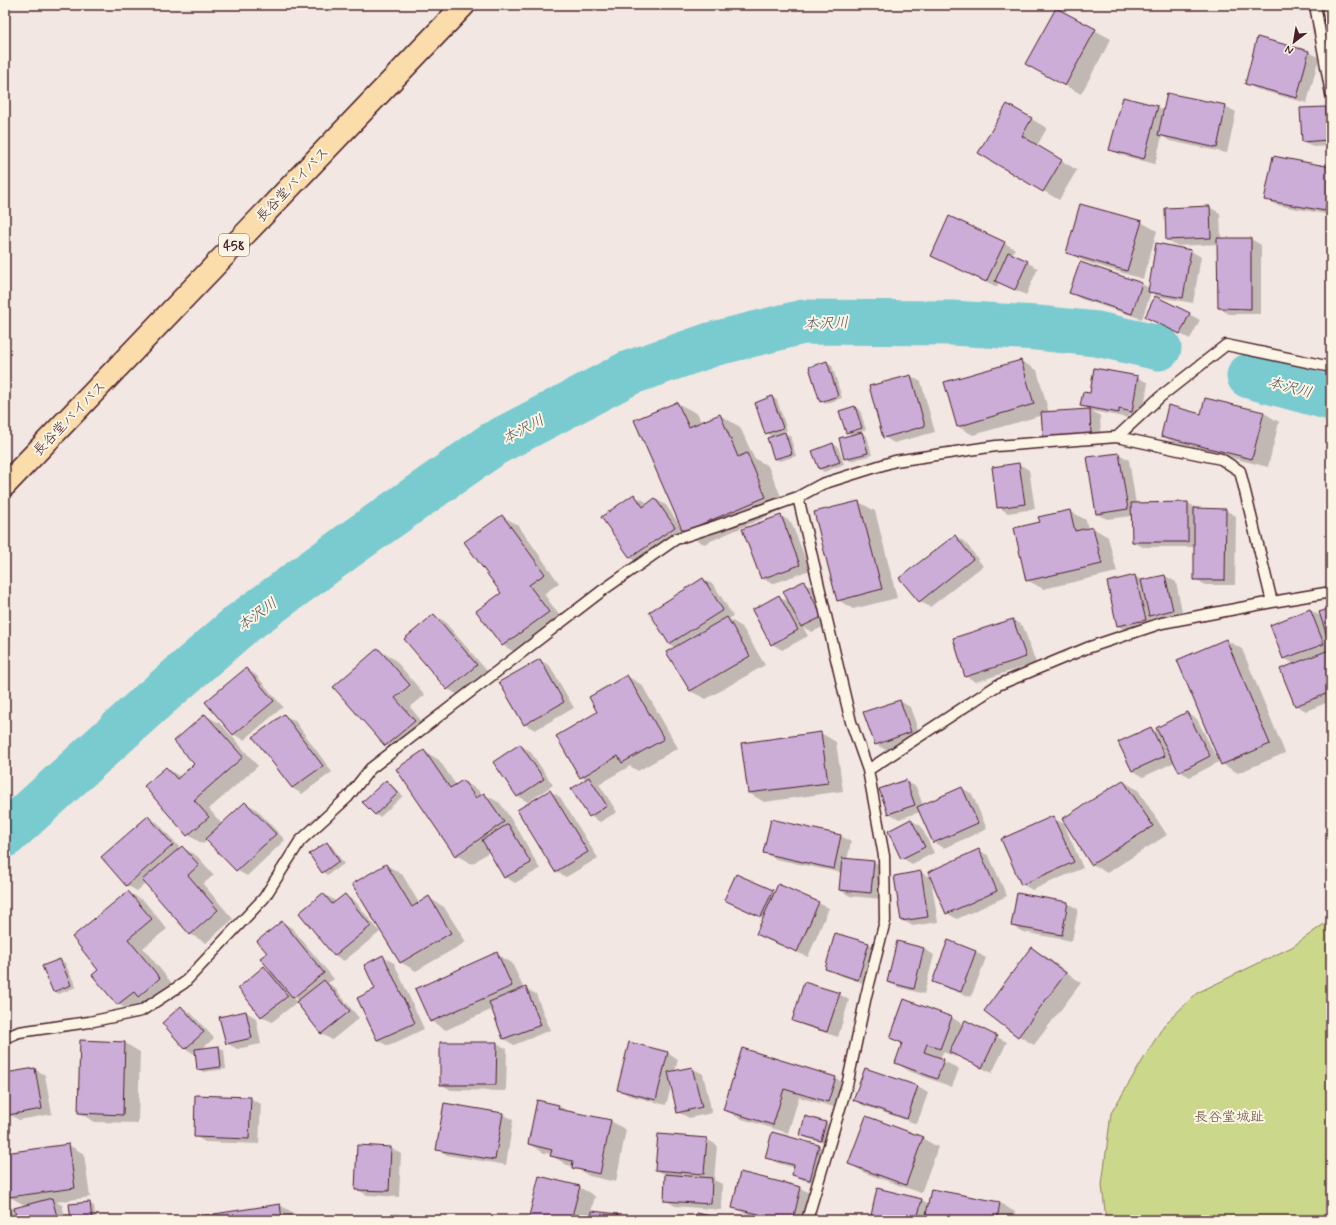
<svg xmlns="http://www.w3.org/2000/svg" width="1336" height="1225" font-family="Mynerve,'Klee One',sans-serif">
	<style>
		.green { fill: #cbd88c; stroke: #8a7c5c }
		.shadow { fill: #0003; fill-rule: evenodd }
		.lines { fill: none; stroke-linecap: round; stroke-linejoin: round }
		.river { stroke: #7acbd0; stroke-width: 45 }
		.building { fill: #ccadd8; stroke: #4a1f2b }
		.lane-casing { stroke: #4a1f2b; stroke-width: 13 }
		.highway-casing { stroke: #4a1f2b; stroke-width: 25 }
		.lane { stroke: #fcf5e5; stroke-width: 10 }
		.highway { stroke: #fbddab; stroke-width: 22 }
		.labels { text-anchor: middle; stroke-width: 4; stroke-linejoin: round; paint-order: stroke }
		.shield { fill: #fcf5e5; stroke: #7f5f63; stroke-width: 1 }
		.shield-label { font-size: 13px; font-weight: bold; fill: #4a1f2b }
		.street-label { font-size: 14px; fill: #4a1f2b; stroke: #fcf5e5 }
		.park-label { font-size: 14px; fill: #6a4d43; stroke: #fcf5e5 }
		.water-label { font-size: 15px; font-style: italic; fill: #58535d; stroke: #fcf5e5 }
	</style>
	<rect width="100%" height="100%" fill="#f2e7e2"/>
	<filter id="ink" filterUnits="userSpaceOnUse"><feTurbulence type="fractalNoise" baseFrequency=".025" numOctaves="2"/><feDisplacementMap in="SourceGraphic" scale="8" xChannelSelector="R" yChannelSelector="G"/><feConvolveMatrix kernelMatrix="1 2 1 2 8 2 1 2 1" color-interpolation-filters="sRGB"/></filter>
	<g filter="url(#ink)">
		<path class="green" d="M1331 919V1220H1106L1102 1185 1111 1113 1164 1025 1197 993 1292 947Z"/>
		<path class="shadow" d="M1056 9 1111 39 1081 94 1042 73Z
			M1258 39 1309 52 1319 58 1307 103 1256 89 1246 83Z
			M1007 105 1047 128 1037 146 1077 170 1059 200 979 153Z
			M1225 106 1236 112 1227 153 1170 141 1162 136 1155 164 1121 155 1111 149 1158 107 1164 111Z
			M1326 108 1331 111V146L1313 147 1303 141 1301 109Z
			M1331 168V215L1276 205 1266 199Z
			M1209 207 1220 213 1221 239H1251L1261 245V314H1229L1219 308 1218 244 1178 246 1167 240Z
			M950 218 1004 243 1015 249 1012 255 1038 268 1026 295 999 282 997 287 932 255Z
			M1141 222 1157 231 1143 279 1083 261 1067 252Z
			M1191 251 1201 257 1193 303 1159 297 1151 292 1142 319 1081 299 1071 293 1080 263 1142 284 1149 288Z
			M1189 314 1200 320 1190 339 1156 322Z
			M1021 361 1037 370 1049 413 1090 410 1082 405 1091 394 1137 377 1148 383 1142 417 1129 414V418L1092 411 1100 416 1101 439 1055 443 1044 437 1043 415 973 435 957 426 945 383Z
			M827 362 832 365 842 398 825 404 820 401Z
			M911 376 921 382 935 432 894 443 884 437Z
			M772 397 777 400 787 430 783 432 790 436 796 456 780 461 775 459 773 437 766 433Z
			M677 403 698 414 701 423 720 415 740 427 754 458 768 466 786 508 704 544 685 533 641 564 630 558 634 496 645 501 647 505 655 499 666 505 680 526H681Z
			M855 407 860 410 866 430 860 432 867 436 872 455 850 461 845 458 853 436 847 432Z
			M1264 413 1279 422 1268 467 1177 444 1162 436 1202 415Z
			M833 444 838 447 844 464 824 472 820 469Z
			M1119 454 1129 460 1136 504 1188 503 1198 509 1225 510 1236 516 1235 585H1205L1195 579V547H1143L1132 542V516L1107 519 1096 514Z
			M1019 464 1029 470 1035 509 1008 513 998 507Z
			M859 502 875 511 897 598 853 609 838 600Z
			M1070 511 1086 520 1088 529 1093 528 1108 537 1117 572 1043 589 1027 580 1041 523Z
			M502 516 518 525 559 583 544 594 564 622 518 654 502 645Z
			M781 516 791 522 810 570 772 584 762 578Z
			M955 536 965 542 983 566 930 607 919 601Z
			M1135 576 1143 581 1165 576 1176 582 1183 616 1160 621 1153 617 1155 626 1129 632 1118 626 1108 582Z
			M703 579 714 585 733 616 729 619 742 627 765 665 706 699 690 691 676 648 669 644Z
			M804 582 814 588 832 623 812 632 803 627 808 636 782 650 772 644 779 596 789 602Z
			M1331 609V642L1330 641 1331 650 1330 651 1331 652V701L1306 711 1295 705 1294 664 1284 658 1310 610 1322 617Z
			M434 615 444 621 487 671 458 695 448 689 405 639Z
			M1013 620 1023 626 1036 663 976 682 966 676Z
			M1226 640 1242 649 1285 753 1238 773 1222 764Z
			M378 650 394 659 425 695 410 707 429 730 401 754 385 745Z
			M540 660 550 666 574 708 535 730 524 724Z
			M246 669 256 675 283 707 244 740 233 734Z
			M627 676 642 685 678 748 638 771 630 766 599 784 617 812 600 822 590 816 573 789 586 780 581 777 598 712Z
			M900 701 910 707 921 738 886 750 875 744Z
			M1187 713 1197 719 1219 762 1190 777 1179 771 1175 762 1143 777 1133 771 1119 743 1151 728 1160 734Z
			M205 715 221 724 258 766 209 809 222 824 246 803 256 809 285 840 247 876 236 870 208 840 203 844 188 835 166 768 181 777 195 764Z
			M284 715 295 721 332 772 302 794 292 788Z
			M821 733 836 742 843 791 764 802 749 793Z
			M520 745 530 751 553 785 528 802 517 796Z
			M424 751 439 760 456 785 463 781 478 790 482 795 484 794 500 803 519 831 540 869 515 883 505 877 490 851 472 864 456 855Z
			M386 781 391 784 403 796 380 817 375 815Z
			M906 781 916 787 923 805 962 788 972 794 987 829 944 848 933 842 920 812 899 819 889 813Z
			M1123 781 1138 790 1167 835 1107 873 1092 864Z
			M550 791 560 797 598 858 566 877 555 871Z
			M148 817 158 823 180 848 182 847 197 856 214 875 203 884 233 919 206 943 190 934 146 883 137 891 126 885Z
			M1053 818 1064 824 1083 868 1032 890 1022 884Z
			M911 820 921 826 934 853 912 864 902 858Z
			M841 836 851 842 847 860 874 862 884 868 881 899 850 896 840 890 842 873 775 859 765 853Z
			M327 844 332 846 344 864 327 875 323 872Z
			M979 850 989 856 1007 896 957 919 947 913 931 879 938 922 913 926 902 920 921 872 932 879Z
			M386 865 402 874 419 903 429 898 444 907 466 942 416 971 400 962Z
			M737 875 775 893 818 903 829 908 808 957 768 940 758 934 764 918 726 900Z
			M128 892 144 901 167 929 143 948 175 987 134 1013 118 1004 94 975 100 970Z
			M324 894 334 900 336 903 345 896 355 901 380 932 344 961 334 955Z
			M1067 903 1078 909 1072 941 1023 932 1012 926Z
			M282 922 292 928 334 979 328 983 334 987 359 1018 332 1040 322 1034 297 1002 272 1022 261 1016 264 968 273 973 268 953ZM294 997 299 1000 297 1002Z
			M836 934 869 944 879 950 869 985 836 974 826 969Z
			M948 941 976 952 986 958 971 997 944 987 934 981Z
			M1031 948 1047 957 1081 983 1034 1045 1019 1036 985 1010Z
			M924 949 934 955 924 994 898 987 888 982Z
			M497 954 512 963 524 989H526L536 994 550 1030 514 1045 504 1039 493 1009 446 1030 431 1021Z
			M383 957 394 963 424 1029 388 1046 377 1040V990Z
			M60 960 65 963 76 987 59 994 54 991 44 967Z
			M839 994 849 1000 838 1037 804 1026 794 1020Z
			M181 1007 191 1013 214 1038 202 1049 219 1047 224 1050 226 1069 203 1072 198 1069 196 1055 186 1049 163 1023Z
			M5 1010 12 1034 5 1035Z
			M246 1012 256 1018 261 1044 237 1049 226 1043Z
			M951 1017 964 1025 997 1037 1007 1042 992 1073 956 1055V1057L943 1052 940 1059 959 1069 952 1087 911 1072 896 1063 903 1044 891 1038Z
			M125 1043 140 1052 138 1123 95 1122 79 1113Z
			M496 1043 507 1049 506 1091 451 1090 441 1084Z
			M630 1044 668 1053 678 1059 675 1072 692 1068 703 1074 712 1113 689 1118 678 1112 672 1084 666 1105 628 1095 618 1089Z
			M742 1049 835 1078 851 1087 844 1110 799 1097 788 1133 739 1118 724 1109Z
			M35 1069 45 1075 52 1114 19 1120 9 1114 8 1109H7L11 1149 5 1150V1098L6 1099 5 1091V1074Z
			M865 1069 918 1087 928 1093 917 1124 865 1106 854 1100Z
			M250 1098 261 1104 259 1144 205 1142 195 1136Z
			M444 1105 503 1114 513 1120 506 1165 447 1155 437 1149Z
			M559 1106 569 1112 611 1121 626 1130 616 1182 589 1176 573 1166 567 1165 552 1156V1154L544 1153 529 1144Z
			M806 1117 826 1123 831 1125 826 1143 806 1138 801 1135Z
			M773 1134 819 1146 829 1152 820 1185 803 1180 793 1174 795 1168 777 1163 766 1157Z
			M922 1138 938 1147 921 1193 865 1173 850 1164Z
			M706 1139 717 1145 714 1180 722 1184 721 1210 675 1206 665 1200 666 1175 656 1170Z
			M69 1145 84 1154 90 1197 56 1202 62 1205 66 1220H5V1204L14 1209 26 1206 10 1197 5 1154Z
			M391 1148 401 1154 399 1197 367 1195 356 1189Z
			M579 1187 595 1196 589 1220H529Z
			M800 1188 810 1193 804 1220H773L744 1213 734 1207Z
			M932 1190 1000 1203 1015 1212 1014 1220H871L922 1200 929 1204Z
			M89 1203 94 1206 96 1220H72Z
			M280 1205 295 1214 296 1220H175V1219L209 1216 216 1220Z
			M593 1212 618 1215 626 1220H592Z
			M399 1216 406 1220H358Z"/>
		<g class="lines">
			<path class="river" d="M1249 376 1331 398
				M5 835 147 706 240 625 355 541 493 444 629 373 713 344 803 322 952 323 1037 328 1097 334 1159 348"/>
		</g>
		<path class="building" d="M1056 8 1096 29 1065 86 1025 64Z
			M1257 37 1309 51 1297 98 1245 84Z
			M1167 93 1226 105 1217 148 1158 135Z
			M1123 97 1158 106 1144 159 1109 150Z
			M1007 104 1032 118 1022 136 1062 160 1043 192 978 153Z
			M1326 107 1328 140 1302 142 1300 108Z
			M1273 156 1331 167V177L1325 211 1264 200Z
			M1080 204 1142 221 1127 271 1066 253Z
			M1210 206 1211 238 1166 240 1165 208Z
			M949 216 1005 242 986 282 931 256Z
			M1217 238H1251V309L1218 308Z
			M1156 243 1191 250 1183 298 1148 292Z
			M1008 252 1028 261 1015 290 995 281Z
			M1080 262 1142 283 1132 314 1069 293Z
			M1155 296 1190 313 1180 334 1145 317Z
			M1021 360 1034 404 957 427 944 382Z
			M827 361 838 396 820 402 809 367Z
			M1094 368 1138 376 1132 412 1119 409V413L1080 406 1083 392 1090 393Z
			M911 375 925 426 883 438 869 386Z
			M772 396 783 428 765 434 755 403Z
			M1205 398 1264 412 1252 459 1161 436 1168 405 1201 414Z
			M677 402 689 427 720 414 738 457 747 453 766 497 683 532 634 420Z
			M855 406 862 428 846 433 839 411Z
			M1090 409 1091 434 1043 437 1041 412Z
			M785 432 792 454 774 459 767 438Z
			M862 432 868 453 844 459 839 438Z
			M833 443 840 462 819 469 812 451Z
			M1119 453 1128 509 1096 514 1087 457Z
			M1019 463 1025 504 997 508 992 467Z
			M634 494 643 507 655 498 675 527 630 558 601 517Z
			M859 501 882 589 837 601 814 512Z
			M1188 502V542H1132L1131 503Z
			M1194 508 1226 509 1225 580H1194Z
			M1070 510 1075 531 1093 527 1102 564 1026 581 1014 528 1040 522 1038 517Z
			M502 515 545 574 529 585 549 612 502 646 476 611 501 593 464 542Z
			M781 515 800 565 761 579 742 529Z
			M955 535 973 559 919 602 899 578Z
			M1135 575 1146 620 1117 626 1107 582Z
			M1165 575 1173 610 1149 616 1141 580Z
			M703 578 723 610 669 644 649 612Z
			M804 581 822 617 801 627 783 591Z
			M779 595 798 630 771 645 752 610Z
			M1331 608V641L1329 642 1319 612Z
			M1310 609 1324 644 1283 659 1270 625Z
			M434 614 477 665 447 690 404 639Z
			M727 617 750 656 690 691 666 652Z
			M1013 619 1026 657 965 677 953 638Z
			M1226 639 1270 744 1221 765 1177 660Z
			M378 648 410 685 395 698 415 721 385 746 333 687Z
			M1329 650 1331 655V692L1295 706 1280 669Z
			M540 659 564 702 524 725 499 682Z
			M246 668 274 701 233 735 205 702Z
			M627 675 664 739 622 763 618 756 580 778 556 736 597 712 589 697Z
			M900 700 911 732 875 745 863 712Z
			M1187 712 1210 756 1179 772 1156 728Z
			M205 714 243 757 194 800 209 817 187 836 144 786 166 767 177 779 194 764 174 741Z
			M284 714 323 766 292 788 253 737Z
			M1151 727 1165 756 1132 771 1118 742Z
			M821 732 828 783 748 793 741 743Z
			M520 744 544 779 517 797 493 762Z
			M424 750 450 788 463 780 476 798 484 793 504 822 455 856 396 769Z
			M589 777 607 806 589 817 571 789Z
			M386 780 398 793 375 815 362 802Z
			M906 780 915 805 888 814 879 789Z
			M1123 780 1153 826 1091 865 1062 819Z
			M962 787 978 823 933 843 917 807Z
			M550 790 588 852 555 872 517 810Z
			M245 802 276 834 236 871 205 839Z
			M148 816 173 845 126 886 101 857Z
			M1053 816 1074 862 1021 885 1001 839Z
			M771 819 841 835 834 869 763 853Z
			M911 819 925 847 901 859 888 831Z
			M508 824 531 863 504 878 482 840Z
			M327 842 339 861 322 873 309 854Z
			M182 846 199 865 188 875 218 910 190 935 142 880Z
			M979 849 997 891 946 914 928 872Z
			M842 858 874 861 871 893 839 890Z
			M386 864 412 907 429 896 451 933 400 963 352 884Z
			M921 871 928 917 901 921 894 876Z
			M736 874 773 890 761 917 724 900Z
			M778 884 819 902 797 952 756 934Z
			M128 891 152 919 128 939 160 978 138 997 134 992 117 1005 92 975 98 970 72 937Z
			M323 893 332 904 345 894 371 926 334 956 299 913Z
			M1017 893 1068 902 1062 935 1011 926Z
			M282 921 324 973 293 998 260 958 267 953 257 941Z
			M835 933 869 943 858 980 825 969Z
			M948 940 976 951 961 992 932 982Z
			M897 941 924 948 914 989 887 982Z
			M1031 947 1066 973 1018 1037 984 1011Z
			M497 952 512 986 430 1022 415 989Z
			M383 955 415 1023 377 1040 357 998 375 989 364 965Z
			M60 959 71 985 53 992 42 966Z
			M264 966 288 996 261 1017 238 988Z
			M324 980 350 1011 321 1034 296 1002Z
			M804 982 840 993 827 1032 792 1021Z
			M526 987 541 1025 503 1039 489 1002Z
			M904 999 952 1017 940 1049 927 1044 924 1052 944 1059 937 1079 895 1063 902 1043 890 1038Z
			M181 1006 204 1032 185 1049 162 1023Z
			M246 1011 252 1038 226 1044 219 1017Z
			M965 1020 997 1036 982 1068 949 1052Z
			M80 1040 125 1042 123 1115 78 1113Z
			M440 1042H497L496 1085H440Z
			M629 1042 668 1052 656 1100 617 1090Z
			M219 1046 221 1067 197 1070 195 1049Z
			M742 1048 836 1077 828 1102 784 1089 773 1125 723 1110Z
			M692 1067 702 1107 677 1113 668 1072Z
			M35 1068 42 1109 8 1115 5 1097V1073Z
			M865 1068 918 1086 907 1119 853 1100Z
			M195 1095 251 1097 249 1139 194 1137Z
			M537 1100 559 1105 558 1109 611 1120 600 1174 572 1168 573 1161 550 1156 552 1150 528 1144Z
			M444 1103 503 1113 495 1160 436 1150Z
			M805 1116 826 1122 821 1141 800 1135Z
			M866 1116 923 1137 906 1185 848 1164Z
			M772 1132 819 1145 810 1180 792 1175 794 1165 765 1158Z
			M658 1134 707 1138 704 1174 655 1170Z
			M69 1144 75 1188 9 1197 5 1169V1153Z
			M357 1145 391 1147 389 1191 355 1190Z
			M740 1172 801 1187 793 1220H785L732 1208Z
			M665 1174 712 1178 711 1204 664 1201Z
			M539 1176 580 1186 571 1220H528Z
			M877 1188 922 1199 917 1220H870Z
			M931 1189 1000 1202 997 1220H925Z
			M52 1198 58 1220H17L14 1208Z
			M90 1202 92 1220H71L69 1204Z
			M5 1203 9 1220H5Z
			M280 1204 282 1220H215L214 1214Z
			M592 1211 618 1214 617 1220H591Z
			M696 1213 731 1220H695Z
			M209 1215 210 1220H174V1218Z
			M399 1215 400 1220H357V1217Z"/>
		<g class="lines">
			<g class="lane-casing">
				<path id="lane" d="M1315 5 1331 94
					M798 497 851 722 868 770 884 856 885 921 866 996 848 1081 807 1220
					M1272 602 1331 592
					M868 770 998 685 1087 648 1162 623 1272 602 1240 471 1221 459 1117 437
					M5 1038 19 1032 89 1022 141 1011 184 983 264 898 300 841 348 797 370 769 603 590 676 539 716 526 798 497 822 484 895 461 996 446 1117 437 1160 397 1226 345 1331 367"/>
			</g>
			<g class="highway-casing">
				<path id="highway" d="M5 485 464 5"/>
			</g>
			<use href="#lane" class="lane"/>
			<use href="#highway" class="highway"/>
		</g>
	</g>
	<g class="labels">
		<rect class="shield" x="219" y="234" width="30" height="22" rx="3"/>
		<g class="shield-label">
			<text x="234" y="250">458</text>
		</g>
		<g class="street-label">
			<text transform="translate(292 184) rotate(-46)" y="5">長谷堂バイパス</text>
			<text transform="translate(69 418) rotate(-46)" y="5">長谷堂バイパス</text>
		</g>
		<g class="park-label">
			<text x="1229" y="1121">長谷堂城趾</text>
		</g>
		<g class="water-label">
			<text transform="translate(826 323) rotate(-2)" y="5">本沢川</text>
			<text transform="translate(1290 387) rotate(15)" y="5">本沢川</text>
			<text transform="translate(523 429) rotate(-28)" y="5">本沢川</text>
			<text transform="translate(257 614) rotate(-36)" y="5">本沢川</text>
		</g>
	</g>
	<rect width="1336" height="1225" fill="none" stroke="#fcf5e5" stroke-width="20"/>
	<rect x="10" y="10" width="1316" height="1205" fill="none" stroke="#4a1f2b" stroke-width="1.5" filter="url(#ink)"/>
	<g transform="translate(1294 42) rotate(211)" stroke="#fcf5e5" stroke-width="3" paint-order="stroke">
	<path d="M0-3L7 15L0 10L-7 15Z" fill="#4a1f2b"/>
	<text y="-6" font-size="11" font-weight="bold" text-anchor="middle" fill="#4a1f2b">N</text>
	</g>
</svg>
